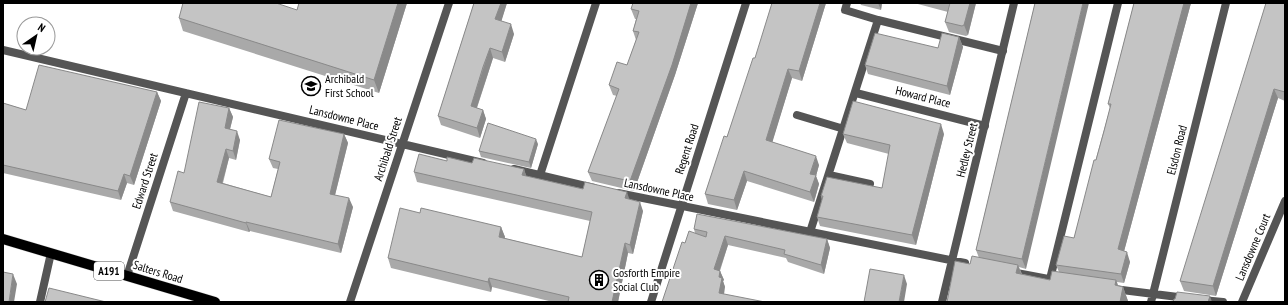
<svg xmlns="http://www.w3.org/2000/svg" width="1288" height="305" font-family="'PT Sans Narrow',sans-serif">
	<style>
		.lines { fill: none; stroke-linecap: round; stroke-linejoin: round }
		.primary-casing { stroke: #dbdbdb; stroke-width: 11 }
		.service { stroke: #555; stroke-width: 8 }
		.pedestrian { stroke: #555; stroke-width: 8 }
		.minor { stroke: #555; stroke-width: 8 }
		.primary { stroke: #000; stroke-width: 10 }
		.wall { fill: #a9a9a9 }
		.shaded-wall { fill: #898989 }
		.building { fill: #c4c4c4; stroke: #898989 }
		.labels { text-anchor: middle; stroke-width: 4; stroke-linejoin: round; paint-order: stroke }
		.shield { fill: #fff; stroke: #4c4c4c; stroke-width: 1 }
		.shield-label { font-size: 11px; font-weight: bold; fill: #000 }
		.poi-label { font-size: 12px; fill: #000; stroke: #fff; text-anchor: start }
		.street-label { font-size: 12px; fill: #000; stroke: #fff }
	</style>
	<rect width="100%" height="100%" fill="#fff"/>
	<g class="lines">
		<g class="primary-casing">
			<path id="primary" d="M3 239 215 302"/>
		</g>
		<path class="service" d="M878 20 1003 51
			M797 115 844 129
			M540 175 596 3
			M829 175 870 184
			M810 232 878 20 845 10 847 3
			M1050 279 1118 3
			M40 302 51 253"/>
		<path class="pedestrian" d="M856 93 985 126"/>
		<path class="minor" d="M3 50 483 163
			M514 169 594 188
			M618 193 965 263
			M1012 272 1059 281
			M127 276 186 93
			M1114 289 1186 298
			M1202 300 1223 302
			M350 302 449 3
			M651 302 746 3
			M942 302 1014 3
			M1151 302 1226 3
			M1242 302 1285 201"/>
		<use href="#primary" class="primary"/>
	</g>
	<path class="wall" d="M299 3H407L379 93 183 31 179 18 297 10Z
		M474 3H507L501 21 514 34 505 62 493 58 487 77 477 108 483 110 486 119 480 138 441 125 438 116Z
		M698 3 675 75 634 191 592 181 588 172 617 96 613 95 609 85 627 65 636 40 633 31 636 19H635L631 9Z
		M826 3 802 81 792 78 772 142 819 165 816 176 819 184 814 202 747 181 737 210 708 204 705 194 727 137 755 58Z
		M860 3H882L881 10 861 5Z
		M914 3H976L968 35 966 36 949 32 945 22 948 12Z
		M1035 3 1026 269 1019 267 1022 274 1050 280 1059 272 1056 265 1074 238 1110 108 1108 104 1134 3H1191L1124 251 1130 262 1124 283 1117 282 1118 286 1123 287 1128 301 1127 302H947L970 264 979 258 976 250Z
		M1285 3V101L1278 98 1216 296 1184 291 1180 281Z
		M959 37 963 47 950 95 868 74 865 65 938 48Z
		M157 92 161 101 134 185 127 183 121 200 3 173V103L26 110Z
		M229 108 233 117 230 129 240 140 236 160 229 158 223 183 271 197 278 169 273 168 269 159 344 134 348 143 335 195 353 207 341 253 250 231 249 232 173 211 170 202Z
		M843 134H944L916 245 820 226 817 217 822 200 821 196 882 188 889 154 847 143Z
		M538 144 531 168 481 157 479 151Z
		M447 161 524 169 526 176 629 199 643 211 633 254 628 253 618 302H553L492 287 491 292 391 268 388 258 420 213 501 227 505 237 504 238 582 257 590 221 417 182 414 172Z
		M694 229 827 239 830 248 824 274 788 262 786 258 728 245 720 271 724 280 723 281 725 287 662 302 685 243 695 233Z"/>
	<path class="shaded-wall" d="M398 3H407L379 93 374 80Z
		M501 3H507L499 29 495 19Z
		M691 3H698L675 75 634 191 630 181Z
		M820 3H826L802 81 799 71Z
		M878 3H882L881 10Z
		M970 3H976L968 35 964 25Z
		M1083 3H1089L1026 269 1022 259Z
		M1184 3H1191L1122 259 1118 249Z
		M511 24 514 34 505 62 502 52Z
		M959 37 963 47 950 95 947 86Z
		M490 48 493 58 474 116 471 106Z
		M788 69 792 78 770 150 766 140Z
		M1274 89 1278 98 1216 296 1213 286Z
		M157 92 161 101 134 185 130 176Z
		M229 108 233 117 228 137 225 128Z
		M483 110 486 119 480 138 477 128Z
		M941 124 944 134 916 245 912 235Z
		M237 131 240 140 236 160 233 151Z
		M344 134 348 143 333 203 330 194Z
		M536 139 538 144 531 168 529 162Z
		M226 149 229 158 220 191 217 182Z
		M816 156 819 165 816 176 819 184 814 202 810 192V174Z
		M524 169 527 178 522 175Z
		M744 171 747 181 737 210 734 200Z
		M124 174 127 183 121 200 118 191Z
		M627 192 630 201 625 198Z
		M349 198 353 207 341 253 338 244Z
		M640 202 643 211 633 254 630 245Z
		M246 222 250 231 249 232 246 223Z
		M501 227 505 237 502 247 499 237Z
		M725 236 728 245 717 278 714 269Z
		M827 239 830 248 824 274 821 265Z
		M625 243 628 253 618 302H612Z
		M1127 252 1130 262 1124 283 1121 274Z
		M1018 265 1023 279 1016 273Z
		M720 271 724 280 723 281 725 287 723 302 719 293V277Z
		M13 274 17 284 14 302H9Z
		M904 275 907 284 904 302H899Z
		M489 278 492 287 491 292 488 282Z
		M1116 280 1121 294 1123 287 1128 301 1127 302H1120L1115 285Z
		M1210 296 1212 302H1208Z"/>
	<path class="building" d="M183 3H276L297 10 299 3H398L374 80 179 18Z
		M474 3H501L495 19 511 24 502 52 490 48 483 67 471 106 483 110 477 128 438 116Z
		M633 3H691L672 65 630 181 588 172 619 89 609 85 617 62 627 65 639 32 633 31 639 11 631 9Z
		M772 3H820L799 71 788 69 766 140 816 156 810 174 816 175 810 192 744 171 734 200 705 194 724 136 727 137 753 58H755Z
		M949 3H970L964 25 962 26 945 22 950 3Z
		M1035 3H1083L1022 259 976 250Z
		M1134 3H1184L1118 249 1127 252 1121 274 1056 265 1064 236 1074 238 1094 160H1096L1104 131 1111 104H1108Z
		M1266 3H1285V92L1274 89 1213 286 1180 281Z
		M875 33 938 48 942 33 959 37 947 86 865 65Z
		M39 65 157 92 130 176 124 174 118 191 3 165V103L26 110Z
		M853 101 941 124 912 235 817 217 823 196H821L827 177 882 188 890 145 843 134Z
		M199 102 229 108 225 128 237 131 233 151 226 149 217 182 271 197 280 162 269 159 279 120 344 134 330 194 349 198 338 244 246 222V223L170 202 178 171 184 173Z
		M488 123 536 139 529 162 479 151Z
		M419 154 447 161V157L472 163 474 158 524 169 522 175 583 189 585 182 627 192 625 198 640 202 630 245 625 243 612 302H568L569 297 489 278 488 282 388 258 400 208 420 213 421 208 501 227 499 237 582 257 592 212 414 172Z
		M697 214 827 239 821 265 784 254 785 250 725 236 714 269 720 271 719 277 722 278 719 293 765 302H662L682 242 685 243 689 231 706 237 707 232 694 229Z
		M972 256 1018 265 1016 273 1050 280 1052 271 1116 280 1115 285 1123 287 1120 302H947L955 261 970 264Z
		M870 269 904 275 899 302H864Z
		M3 272 13 274 9 302H3Z
		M49 288 106 302H45Z
		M1177 292 1210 296 1208 302H1173L1174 299H1175Z"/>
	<defs>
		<g id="school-ring" transform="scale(1)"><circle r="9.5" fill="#fff" stroke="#000" stroke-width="1.5"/><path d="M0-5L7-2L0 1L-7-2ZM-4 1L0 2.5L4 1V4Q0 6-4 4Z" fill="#000"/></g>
		<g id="building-ring" transform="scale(1)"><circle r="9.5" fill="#fff" stroke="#000" stroke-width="1.5"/><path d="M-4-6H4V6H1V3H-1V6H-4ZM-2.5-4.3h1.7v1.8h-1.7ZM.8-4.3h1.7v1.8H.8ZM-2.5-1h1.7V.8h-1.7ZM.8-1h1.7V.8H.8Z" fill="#000"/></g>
	</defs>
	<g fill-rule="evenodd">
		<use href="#school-ring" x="311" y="86"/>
		<use href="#building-ring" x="599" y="280"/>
	</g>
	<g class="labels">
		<rect class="shield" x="94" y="262" width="30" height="18" rx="3"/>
		<g class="shield-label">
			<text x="109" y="275">A191</text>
		</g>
		<g class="poi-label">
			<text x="325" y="83">Archibald<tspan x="325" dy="14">First School</tspan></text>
			<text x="613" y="277">Gosforth Empire<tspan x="613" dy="14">Social Club</tspan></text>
		</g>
		<g class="street-label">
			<text transform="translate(923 97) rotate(14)" y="4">Howard Place</text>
			<text transform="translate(344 118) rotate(14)" y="4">Lansdowne Place</text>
			<text transform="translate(388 149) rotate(-72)" y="4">Archibald Street</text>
			<text transform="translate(687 149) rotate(-72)" y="4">Regent Road</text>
			<text transform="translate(967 150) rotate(-76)" y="4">Hedley Street</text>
			<text transform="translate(1177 150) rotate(-76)" y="4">Elsdon Road</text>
			<text transform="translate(145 181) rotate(-72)" y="4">Edward Street</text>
			<text transform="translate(659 190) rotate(12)" y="4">Lansdowne Place</text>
			<text transform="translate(1253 247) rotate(-67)" y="4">Lansdowne Court</text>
			<text transform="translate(158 272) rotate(17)" y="4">Salters Road</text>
		</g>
	</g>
	<rect width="1288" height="305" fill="none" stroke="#000000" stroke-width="8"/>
	<g transform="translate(36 36) rotate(34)"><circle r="19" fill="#ffffff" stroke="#999999"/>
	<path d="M0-3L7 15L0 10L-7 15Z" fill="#000000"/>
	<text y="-6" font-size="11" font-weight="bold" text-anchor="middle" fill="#000000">N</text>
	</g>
</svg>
